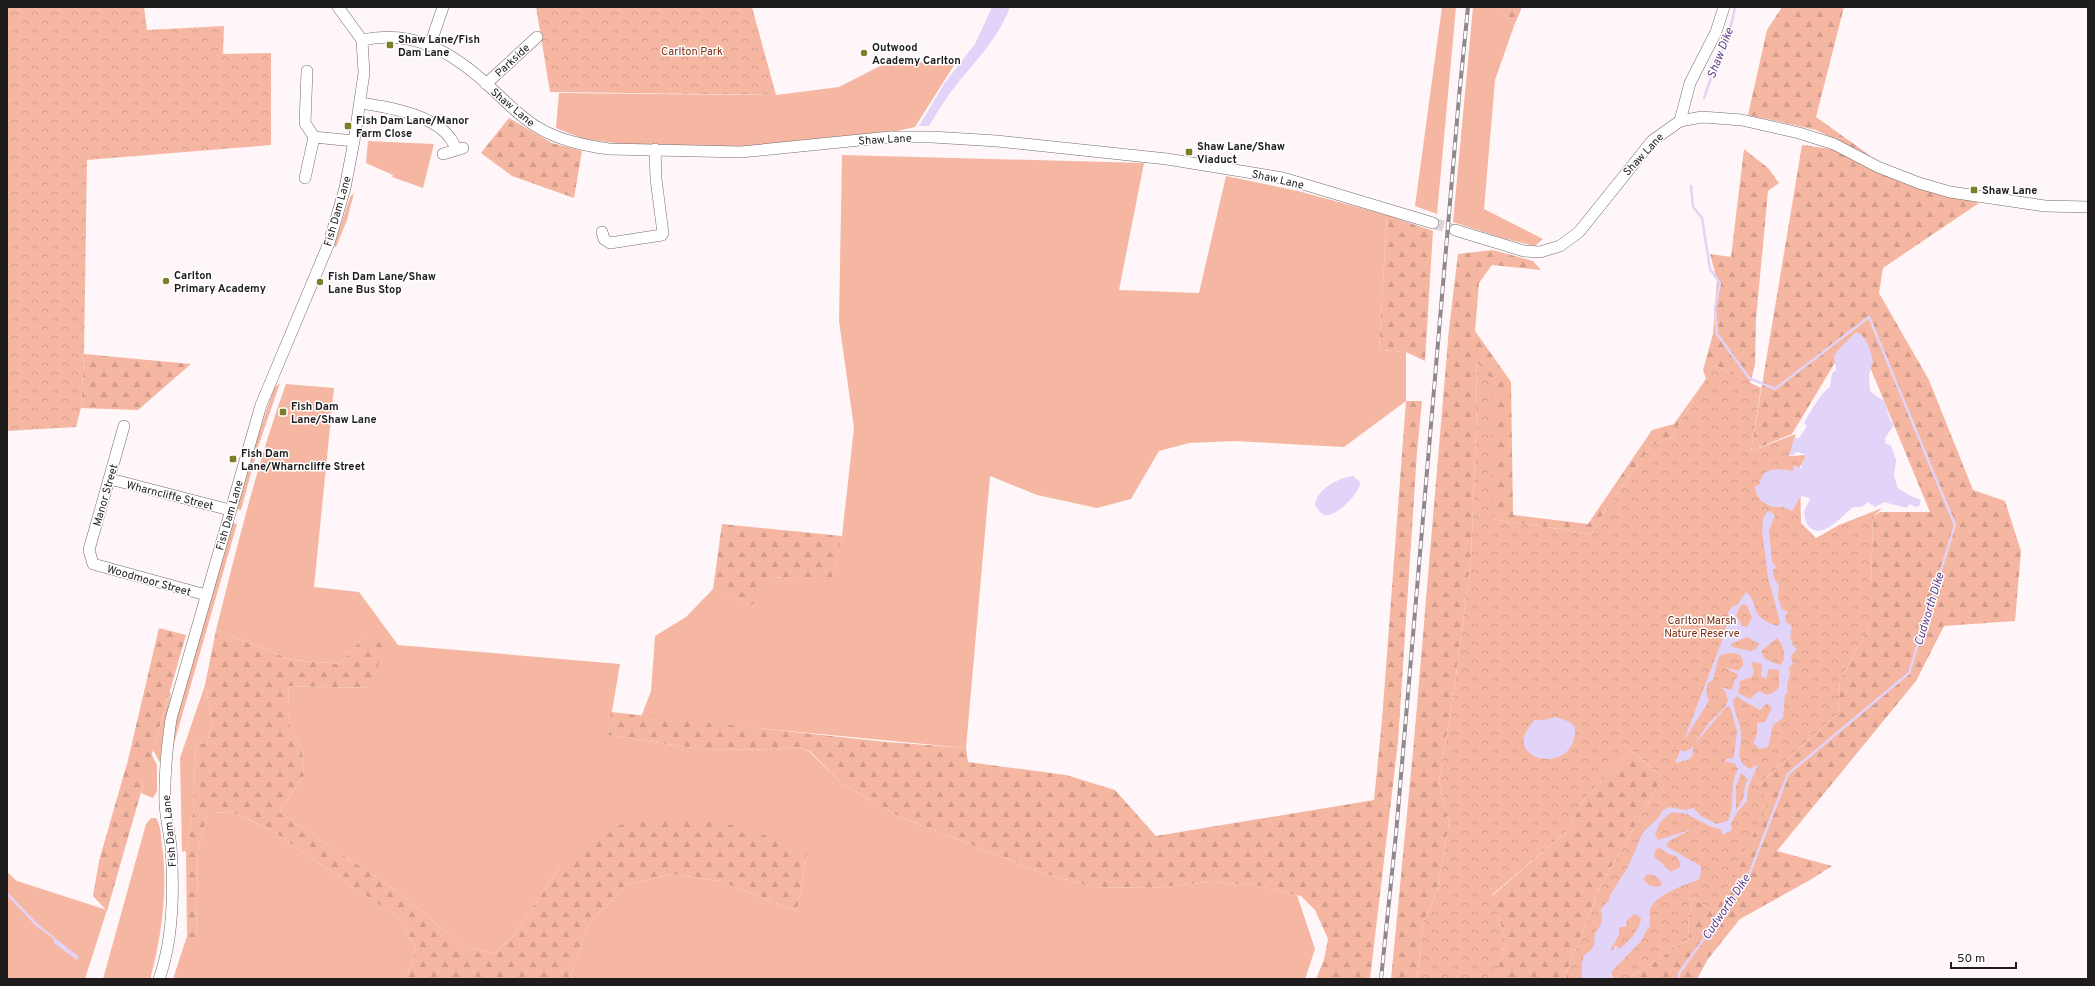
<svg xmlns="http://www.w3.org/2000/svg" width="2095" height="986" font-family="Overpass,sans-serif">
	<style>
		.green { fill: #f6b7a2 }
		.forest { fill: url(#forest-firs) }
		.park { fill: url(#park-crowns) }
		.water { fill: #e2d3f8; fill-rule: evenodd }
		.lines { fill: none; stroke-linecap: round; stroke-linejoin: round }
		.stream { stroke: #e2d3f8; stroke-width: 2.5 }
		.minor-tunnel { stroke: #ddd5d8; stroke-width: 11; stroke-dasharray: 11 5.5; stroke-linecap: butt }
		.minor-casing { stroke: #726c6e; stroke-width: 12 }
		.minor { stroke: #fff; stroke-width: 11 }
		.rail-casing { stroke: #8f898b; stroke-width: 4 }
		.rail { stroke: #fff; stroke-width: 2.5; stroke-dasharray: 8; stroke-linecap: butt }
		.poi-dot { fill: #7d7e27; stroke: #fff; stroke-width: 1.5 }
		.labels { text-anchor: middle; stroke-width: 3; stroke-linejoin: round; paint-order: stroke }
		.poi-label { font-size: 11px; font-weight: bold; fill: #1f1c1d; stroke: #fff; text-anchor: start }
		.park-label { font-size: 11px; fill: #7c2d12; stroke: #fff }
		.street-label { font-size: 11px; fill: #1f1c1d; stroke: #fff }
		.water-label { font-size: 12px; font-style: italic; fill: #603f86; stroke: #fff }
	</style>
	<defs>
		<pattern id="forest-firs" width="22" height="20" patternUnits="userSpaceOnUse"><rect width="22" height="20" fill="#f6b7a2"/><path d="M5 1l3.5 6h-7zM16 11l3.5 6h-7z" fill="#d29d8b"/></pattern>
		<pattern id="park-crowns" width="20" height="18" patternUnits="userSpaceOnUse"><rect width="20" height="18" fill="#f6b7a2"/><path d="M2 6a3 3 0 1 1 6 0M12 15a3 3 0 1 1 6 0" fill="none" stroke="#d29d8b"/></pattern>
	</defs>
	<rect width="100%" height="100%" fill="#fef6f9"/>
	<path class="green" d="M1442 7H1456L1437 214 1415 206Z
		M1473 7H1500L1514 26 1495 80 1484 209 1543 239 1535 246 1502 238 1453 222Z
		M958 59 915 127 897 131 720 149 631 145 584 139 556 128 559 93 776 95 839 87 880 66Z
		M368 141 434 144 423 188 392 177 393 175 366 163Z
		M842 155 1144 163 1119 290 1199 293 1226 176 1298 191 1387 215 1379 350 1406 352V401L1344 447 1235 441 1189 443 1159 451 1131 499 1097 508 1037 495 990 476 966 748 641 717 651 691 655 636 686 617 713 589 750 605 775 577 831 582 842 536 854 428 839 321Z
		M354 193 347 220 336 247 334 246 350 197Z
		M280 383 258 447 241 510 237 509 254 448 274 388Z
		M286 384 334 388 314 587 359 592 398 645 620 664 608 735 700 749 776 750 798 747 810 752 840 782 896 815 1040 872 1092 887 1152 888 1209 882 1255 885 1297 895 1315 949 1305 979H570L588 925 626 885 672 874 719 881 797 911 807 854 560 867 515 934 495 954 463 946 397 891 279 812 304 776 302 748 290 731 288 686 371 688 364 636 340 664 292 660 216 630C237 547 257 464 286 384Z
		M233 523 237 524 171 754 174 730 184 692Z
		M205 685 212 721 207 743 196 744 193 812 186 851 182 852 180 758Z
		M170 692 171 694 163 733 160 763 153 750Z
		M151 753 157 765V791L153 798 141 793Z
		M232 812 271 830 401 920 416 949 408 973 403 979H173L187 936 196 939 198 851 208 813Z
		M151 818H156C161 826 161 836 162 845 168 890 162 933 151 976V979H103L146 824Z
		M7 872 17 881 107 910 85 979H7Z"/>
	<path class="forest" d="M1500 7H1522L1514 26Z
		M1782 7H1844L1816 117 1872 157 1816 130 1748 115 1767 30Z
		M509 118 552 143 582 151 574 198 512 176 481 153Z
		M1802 145 1831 149 1911 186 1979 203 1883 268 1879 293 1929 380 1973 490 2005 501 2021 551 2015 621 1944 626 1916 681 1777 851 1832 866 1810 880 1740 919 1708 959 1697 979H1631L1633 975 1689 939 1688 921 1693 898 1715 912 1760 783 1838 714 1840 681 1871 624V586L1873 517 1880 512H1930L1860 343 1839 356 1792 434 1751 451Z
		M1744 149 1768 168 1779 183 1768 191 1756 319 1755 365 1750 383 1714 365 1671 438 1652 445 1608 506 1591 534 1492 519V381L1476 361 1477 409 1471 558 1455 684 1439 781 1449 823 1437 892 1423 922 1417 979H1391L1414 741 1449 329 1458 254 1493 250 1533 261 1541 270 1492 265 1479 283 1475 331 1511 382 1513 515 1588 524 1652 430 1674 424 1706 379 1703 370 1713 334 1717 280 1710 254 1731 257Z
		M1387 215 1433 231 1425 361 1406 352 1379 350Z
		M84 354 191 364 138 410 81 408Z
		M1406 401H1422L1417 452 1398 742 1370 979H1316L1324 960 1328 939 1315 910 1301 896 1255 885 1209 882 1152 888 1092 887 1040 872 896 815 840 782 811 752 798 747 776 750 700 749 608 735 611 712 887 742 966 748 968 762 1066 775 1115 790 1156 836 1374 800 1382 720Z
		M722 524 842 536 831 583 775 577 751 606 713 589Z
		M159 628 186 635 107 911 93 896 99 861 128 760Z
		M216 630 292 660 340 664 364 636 385 644 371 688 288 686 290 731 302 748 304 776 279 812 397 891 463 946 495 954 515 934 560 867 604 831 642 817H676L747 827 807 854 797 911 719 881 672 874 626 885 588 925 570 979H403L408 973 416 949 401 920 271 830 232 812 208 813 198 851 196 940 187 936 186 851 193 812 196 744 207 743 212 721 205 685Z
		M1631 750 1663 777 1601 885 1564 979H1494L1506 942 1492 896 1567 831 1585 798Z"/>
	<path class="park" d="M7 7H144L147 30 224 26 223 54 271 53V145L87 160 84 354 81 408 76 427 7 431Z
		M536 7H752L776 95 550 92Z
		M1476 360 1492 380V519L1591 534 1608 506 1652 445 1671 438 1714 365 1761 388 1751 451 1796 434 1789 456 1807 455 1800 467 1801 523 1816 538 1839 525 1882 508 1873 517 1871 586V624L1840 681 1838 714 1760 783 1767 807 1715 912 1693 898 1688 921 1689 939 1633 975 1631 979H1564L1601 885 1663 777 1631 750 1585 798 1567 831 1492 895 1506 942 1494 979H1417L1423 922 1437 892 1449 823 1439 781 1455 684 1471 558 1477 409Z"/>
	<path class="water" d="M992 7H1010C999 37 978 58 958 83 947 96 938 111 929 126H919L944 84 975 44Z
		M1856 332 1862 335 1868 344 1873 361 1869 375 1870 391 1879 398 1884 400 1890 420 1894 425 1885 438 1886 444 1891 445 1896 460 1894 476 1898 488 1909 495 1921 500 1919 506 1915 507 1910 504 1906 508 1884 502 1875 507 1868 502 1862 507H1853C1843 515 1823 540 1809 527 1806 523 1804 516 1804 512 1805 507 1809 503 1810 498L1801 496 1792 511 1783 507H1772L1761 501 1756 493 1755 486 1759 485C1760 483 1760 481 1761 479 1765 466 1784 469 1793 471L1794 466 1802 468V464L1805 459 1804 454 1797 452 1791 456 1790 453 1794 438H1799L1807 426 1804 423C1810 412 1821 393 1830 387L1832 373 1836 370 1834 356 1837 351Z
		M1353 476 1360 482C1361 493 1334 519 1324 515 1320 513 1317 508 1315 505 1316 490 1339 477 1353 476Z
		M1771 511 1775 516 1769 530 1772 562 1776 566 1773 571V576L1779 586 1778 598 1782 609 1788 612 1785 617 1786 622 1792 626 1790 638 1793 642 1792 645 1797 649 1791 656 1793 664 1789 667 1790 675 1787 684 1788 692 1785 694 1783 718 1773 725 1768 747 1760 749 1753 743 1757 734V723L1765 722 1772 708 1767 703 1760 710 1737 697 1734 698 1733 703C1735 713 1740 723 1741 733 1743 748 1732 761 1751 769L1756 765 1757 767 1748 788 1747 801 1738 811 1731 823 1732 830 1723 835 1721 832 1722 830 1709 826 1687 814 1672 812 1661 821 1655 834 1658 840 1692 829 1669 841 1666 846 1699 865 1701 867 1700 878 1696 881C1686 883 1651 898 1650 910 1649 916 1651 922 1649 928L1647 929 1642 940 1614 969 1611 973 1614 979H1582V963L1584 955 1591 950 1594 945 1595 933C1600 928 1605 917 1600 910L1609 900 1610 895 1628 867 1643 832 1659 817 1662 811 1669 807 1685 810 1693 808 1701 816 1717 824 1728 821C1736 804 1728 786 1738 769L1735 764 1725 761V759L1733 758 1734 756 1737 731 1730 707H1726L1693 746V754L1690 759 1675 763 1680 751 1682 750 1684 752 1692 748 1708 724 1725 707 1728 700 1726 693 1721 687 1732 690 1735 679 1738 677 1737 674 1724 667 1738 671 1743 665C1744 650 1730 652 1719 656L1713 680 1708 683 1706 692 1709 701 1684 740 1726 630V620L1729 617 1728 612 1733 606 1737 605 1746 592C1760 602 1747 616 1777 626L1780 623 1768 577 1762 531 1763 518 1767 512ZM1742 604 1747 605 1752 618 1747 627 1742 626 1736 615ZM1747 637 1759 644 1757 648 1751 651 1732 647 1731 644ZM1777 638C1783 644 1788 659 1780 665L1765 659 1761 651ZM1754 662 1762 664 1761 676 1766 679 1769 669 1779 670V687L1774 692 1767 695 1759 691 1750 699 1738 693 1740 681 1752 677 1754 671 1751 663ZM1741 773 1748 780 1746 782 1743 799 1736 810V786ZM1660 848 1670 855 1676 856 1680 863V867L1671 872 1654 856 1656 849ZM1650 874C1655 875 1663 880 1661 886 1654 888 1648 886 1644 880L1645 876ZM1634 914 1639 916 1641 919C1640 929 1627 944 1619 949L1615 945 1613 950H1610L1619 935V927H1626L1627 920Z
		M1556 717 1570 722 1575 727C1578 779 1494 761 1535 720H1544Z
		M7 892 39 925 79 957 77 960 54 943V939L36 926 7 895Z"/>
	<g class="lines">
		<path class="stream" d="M1704 98C1714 67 1730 39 1735 7
			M1679 979V973L1747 880 1788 774 1909 673 1955 525 1869 317 1775 389 1749 378 1717 334 1715 308 1720 283 1710 269 1702 218 1693 207 1691 186"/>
		<path class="minor-tunnel" d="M1433 223 1455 230"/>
		<g class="minor-casing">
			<path id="minor" d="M338 7 362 40
				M362 40C413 29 452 52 488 85 503 99 517 114 534 125 557 140 582 145 609 149L741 152 890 137H932L997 141 1167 159 1283 178 1433 223
				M430 45 443 7
				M307 71 305 123 314 137 354 141
				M486 84 537 37
				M360 103C389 107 447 116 456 150
				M1680 121 1690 83 1716 32 1724 7
				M443 154 463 148
				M305 178 314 137
				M1455 230 1524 251 1540 252 1560 246 1579 232 1652 141 1680 121 1702 117 1742 120 1799 133 1834 144 1878 167 1919 183 1950 192 2045 206 2088 207
				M602 232 604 239 610 243 662 235 663 233 656 179 655 149
				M124 426 89 550 93 564 206 595
				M110 479 230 510
				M159 979C174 938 174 889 171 846 169 832 166 818 165 804 164 775 167 747 171 719L261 405 329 243 345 188 354 141 364 73 362 40"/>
		</g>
		<use href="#minor" class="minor"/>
		<g class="rail-casing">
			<path id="rail" d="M1381 979 1396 834 1459 97 1468 7"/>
		</g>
		<use href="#rail" class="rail"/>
	</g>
	<g class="poi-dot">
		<rect x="386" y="41" width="8" height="8" rx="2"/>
		<circle cx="864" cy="53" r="4"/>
		<rect x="344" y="122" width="8" height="8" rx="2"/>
		<rect x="1185" y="148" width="8" height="8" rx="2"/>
		<rect x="1970" y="186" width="8" height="8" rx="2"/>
		<circle cx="166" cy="281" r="4"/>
		<circle cx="320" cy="282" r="4"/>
		<rect x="279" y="408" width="8" height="8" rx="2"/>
		<rect x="229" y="455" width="8" height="8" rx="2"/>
	</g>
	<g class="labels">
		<g class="poi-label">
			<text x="398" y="43">Shaw Lane/Fish<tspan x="398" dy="13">Dam Lane</tspan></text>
			<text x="872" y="51">Outwood<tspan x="872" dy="13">Academy Carlton</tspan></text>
			<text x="356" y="124">Fish Dam Lane/Manor<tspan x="356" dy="13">Farm Close</tspan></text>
			<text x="1197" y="150">Shaw Lane/Shaw<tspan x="1197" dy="13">Viaduct</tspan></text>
			<text x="1982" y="194">Shaw Lane</text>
			<text x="174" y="279">Carlton<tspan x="174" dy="13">Primary Academy</tspan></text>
			<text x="328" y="280">Fish Dam Lane/Shaw<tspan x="328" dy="13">Lane Bus Stop</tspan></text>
			<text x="291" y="410">Fish Dam<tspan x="291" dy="13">Lane/Shaw Lane</tspan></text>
			<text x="241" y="457">Fish Dam<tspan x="241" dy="13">Lane/Wharncliffe Street</tspan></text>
		</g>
		<g class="park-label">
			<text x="692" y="55">Carlton Park</text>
			<text x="1702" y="624">Carlton Marsh<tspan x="1702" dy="13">Nature Reserve</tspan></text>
		</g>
		<g class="street-label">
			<text transform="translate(512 60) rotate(-43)" y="4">Parkside</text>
			<text transform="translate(513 107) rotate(40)" y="4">Shaw Lane</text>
			<text transform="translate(885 139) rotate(-3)" y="4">Shaw Lane</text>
			<text transform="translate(1643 154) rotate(-47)" y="4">Shaw Lane</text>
			<text transform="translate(1278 179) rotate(13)" y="4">Shaw Lane</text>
			<text transform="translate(337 211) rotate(-74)" y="4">Fish Dam Lane</text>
			<text transform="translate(105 495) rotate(-74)" y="4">Manor Street</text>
			<text transform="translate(170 495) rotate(14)" y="4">Wharncliffe Street</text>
			<text transform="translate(229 515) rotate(-74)" y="4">Fish Dam Lane</text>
			<text transform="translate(149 580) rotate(16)" y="4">Woodmoor Street</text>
			<text transform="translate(169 831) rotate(-95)" y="4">Fish Dam Lane</text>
		</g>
		<g class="water-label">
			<text transform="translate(1720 53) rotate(-69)" y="4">Shaw Dike</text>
			<text transform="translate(1929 609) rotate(-73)" y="4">Cudworth Dike</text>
			<text transform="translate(1726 907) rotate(-56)" y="4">Cudworth Dike</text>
		</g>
	</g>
	<rect width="2095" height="986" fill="none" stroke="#1f1c1d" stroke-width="16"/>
	<path d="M1951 962v6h65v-6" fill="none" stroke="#1f1c1d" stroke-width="2"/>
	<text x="1957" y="962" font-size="12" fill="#1f1c1d" stroke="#ffffff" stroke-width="3" paint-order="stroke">50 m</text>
</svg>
